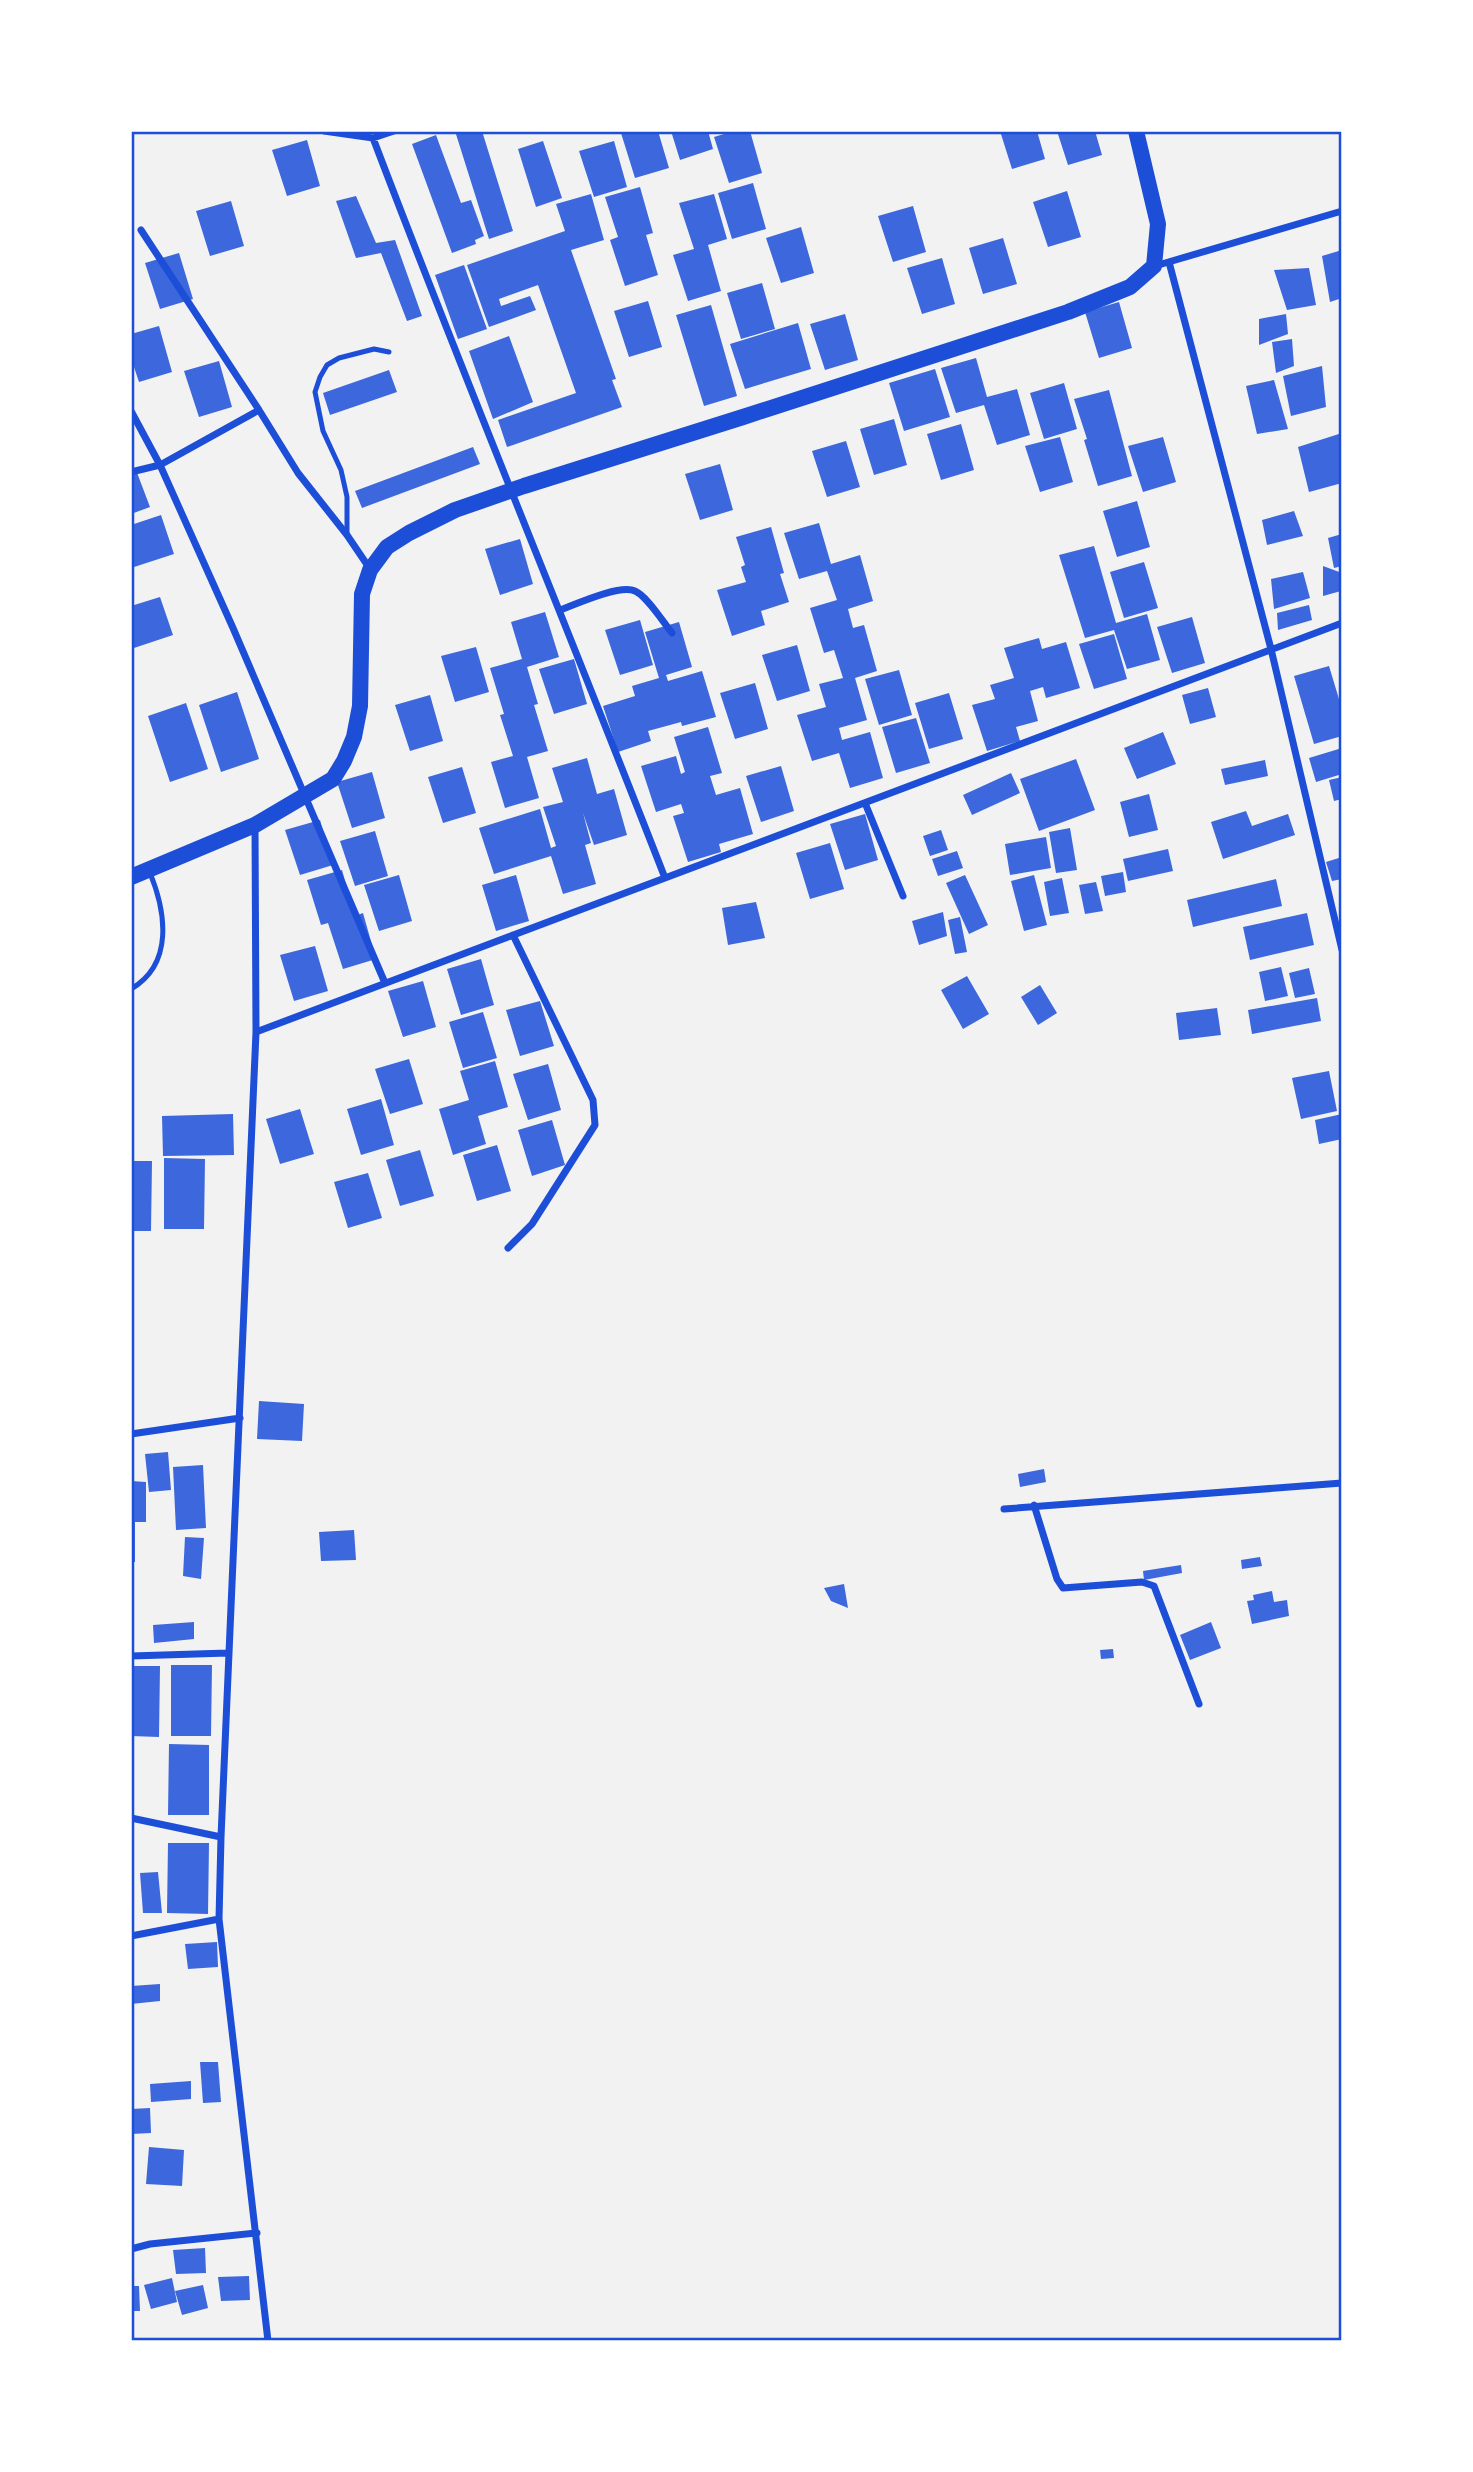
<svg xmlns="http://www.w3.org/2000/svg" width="1473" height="2472" font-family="Lora,serif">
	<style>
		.building { fill: #3d67dc }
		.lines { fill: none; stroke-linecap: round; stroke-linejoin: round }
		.service { stroke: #1d4ed8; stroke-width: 5 }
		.minor { stroke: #1d4ed8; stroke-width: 7 }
		.primary { stroke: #1d4ed8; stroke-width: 16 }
		.neatline { fill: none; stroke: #1d4ed8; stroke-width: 2.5 }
	</style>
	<rect width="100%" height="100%" fill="#f2f2f2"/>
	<path class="building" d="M455 131H482L513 231 489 239Z
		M626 131H658L669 168 635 178 621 133Z
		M671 131H708L713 149 680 160Z
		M734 131H750L762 173 729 183 714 137Z
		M1000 131H1037L1045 159 1012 169Z
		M1057 131H1095L1102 155 1068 165Z
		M436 135 461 203 471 200 484 236 475 240 476 244 452 253 412 144Z
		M307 140 320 186 287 196 272 150Z
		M543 141 562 198 536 207 518 149Z
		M614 141 627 187 594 197 579 151Z
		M753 183 766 229 732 239 718 193Z
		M640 187 653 233 646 235 658 275 625 286 610 240 618 237 605 197Z
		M1067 191 1081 237 1048 247 1033 202Z
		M591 194 604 240 571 250 616 379 612 380 622 407 507 447 498 420 576 393 538 285 499 299 501 306 530 296 536 310 489 327 467 265 565 231 556 204Z
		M714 194 727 239 708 245 721 291 688 301 673 255 694 249 679 203Z
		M356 196 376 243 395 240 422 316 407 321 381 253 356 258 336 201Z
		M231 201 244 246 210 256 196 211Z
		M913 206 926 252 893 262 878 216Z
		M801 227 814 273 781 283 766 238Z
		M1003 238 1017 284 983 294 969 248Z
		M1342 250V298L1330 302 1322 256Z
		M179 253 193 299 160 309 145 263Z
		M942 258 955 304 922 314 907 268Z
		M464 265 487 329 458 339 435 275Z
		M1309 268 1316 305 1287 310 1274 270Z
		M762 283 775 329 741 339 727 293Z
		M648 301 662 347 629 357 614 311Z
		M1119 302 1132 348 1099 358 1085 312Z
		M711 305 737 396 704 406 676 315Z
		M845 314 858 360 825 370 810 324Z
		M1286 314 1288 334 1259 345V319Z
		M798 323 811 369 745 389 730 344Z
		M159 326 172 372 139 382 131 358V334Z
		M509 336 533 402 493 419 469 351Z
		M1292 339 1294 366 1276 373 1272 342Z
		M976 358 987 397 1017 389 1030 435 997 445 984 405 956 413 941 368Z
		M219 361 232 407 199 417 184 371Z
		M1322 366 1326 407 1291 416 1283 376Z
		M935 369 950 417 904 431 889 383Z
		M389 370 397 392 330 415 323 393Z
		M1274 380 1288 429 1257 434 1246 386Z
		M1064 383 1077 429 1044 439 1030 393Z
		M1109 390 1132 476 1098 486 1084 440 1087 439 1074 399Z
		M894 419 907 465 874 475 860 429Z
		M961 424 974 470 941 480 927 434Z
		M1342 433V483L1309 492 1298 447Z
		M1060 437 1073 482 1040 492 1025 446Z
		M1163 437 1176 482 1143 492 1128 446Z
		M846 441 860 487 827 497 812 451Z
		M473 447 480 464 362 508 355 491Z
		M720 464 733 510 700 520 685 474Z
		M136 470 150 507 131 514V471Z
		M1137 501 1150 547 1117 557 1103 511Z
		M1294 511 1303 536 1267 545 1262 520Z
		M161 515 174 554 131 568V525Z
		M819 523 831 564 860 555 873 601 848 609 853 628 864 625 877 671 855 678 867 720 839 728 842 740 870 732 883 778 850 788 839 753 812 761 797 715 826 707 819 684 843 678 834 650 824 653 810 608 837 600 827 571 799 579 784 533Z
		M771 527 784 573 780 574 789 602 761 611 765 625 732 636 717 590 746 582 741 567 745 565 736 537Z
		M1342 534V566L1334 568 1328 538Z
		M520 539 533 584 500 595 485 549Z
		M1094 546 1116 623 1147 614 1160 660 1127 669 1114 630 1085 638 1059 555Z
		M1144 562 1158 608 1124 618 1110 572Z
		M1323 566 1342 573 1341 591 1323 596Z
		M1303 572 1310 598 1274 609 1271 579Z
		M160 597 173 635 131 649V606Z
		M1309 605 1312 620 1278 630 1277 613Z
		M545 612 559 657 527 667 538 704 534 705 548 751 527 757 539 798 505 808 491 762 513 756 500 715 504 714 490 668 522 659 511 622Z
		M1192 617 1205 663 1172 673 1157 627Z
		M640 620 653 665 620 675 605 630Z
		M679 622 692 667 666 675 668 681 702 671 716 717 682 726 681 722 648 731 651 741 618 752 603 706 635 696 632 686 659 678 645 632Z
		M1114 634 1127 679 1094 689 1079 644Z
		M1039 638 1042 649 1066 642 1080 688 1046 698 1043 687 1030 691 1038 721 1016 727 1020 741 987 751 972 705 995 699 990 685 1014 678 1004 648Z
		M797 645 810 691 777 701 762 655Z
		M476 647 489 692 455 702 441 656Z
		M574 659 587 704 554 714 539 669Z
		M1329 666 1342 709V736L1314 744 1294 676Z
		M899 670 912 715 879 725 865 679Z
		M755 683 768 729 735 739 720 693Z
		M1208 688 1216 717 1190 724 1182 695Z
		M237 692 259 759 221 772 199 705Z
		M949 693 963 739 929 749 915 703Z
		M430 695 443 741 410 751 395 705Z
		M186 703 208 769 170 782 148 716Z
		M916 718 930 763 896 773 882 727Z
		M708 727 722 773 710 776 716 795 740 788 753 834 719 844 721 852 688 862 673 816 684 813 681 804 656 812 641 766 676 756 681 774 685 772 674 737Z
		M1163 732 1176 764 1137 779 1124 748Z
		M1342 748V774L1316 782 1309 758Z
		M587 758 597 794 614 789 627 835 594 845 583 813 591 843 585 845 596 884 563 894 551 856 494 874 479 828 540 809 551 848 556 846 543 807 563 802 552 768Z
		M1076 759 1095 810 1039 831 1020 779Z
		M1265 760 1268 776 1225 785 1221 769Z
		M781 766 794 811 761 822 746 776Z
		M462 767 476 813 443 823 428 777Z
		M372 772 385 818 352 828 337 782Z
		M1011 773 1020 793 972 815 963 795Z
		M1342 777V799L1334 801 1329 780Z
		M1149 794 1158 830 1129 837 1120 802Z
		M1246 811 1252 826 1288 814 1295 835 1223 859 1211 822Z
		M865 814 878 860 845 870 830 824Z
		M320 820 333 865 300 875 285 830Z
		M1070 828 1077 870 1056 873 1049 832Z
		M941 830 948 850 930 856 923 836Z
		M375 831 388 876 355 886 340 841Z
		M1046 837 1051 868 1010 875 1005 844Z
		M830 843 844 889 810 899 796 853Z
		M1168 849 1173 871 1128 881 1123 859Z
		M957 851 963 868 938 876 932 859Z
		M1342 857V879L1332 881 1326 862Z
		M342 870 355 916 363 913 376 959 343 969 328 923 321 925 307 880Z
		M1123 872 1126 892 1105 896 1101 876Z
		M399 875 412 921 379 931 364 885Z
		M516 875 529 921 496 931 482 885Z
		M965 875 988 925 969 934 946 883Z
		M1034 875 1047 925 1024 931 1011 881Z
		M1062 878 1069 913 1050 916 1044 882Z
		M1276 879 1282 906 1193 927 1187 900Z
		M1096 882 1103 911 1085 914 1079 885Z
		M756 902 765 938 728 945 722 908Z
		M943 912 947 936 919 945 912 921Z
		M1307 913 1314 945 1250 960 1243 927Z
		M960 917 967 952 955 954 948 920Z
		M315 946 328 991 294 1001 280 955Z
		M481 959 494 1005 461 1015 447 969Z
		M1281 967 1288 996 1265 1001 1259 972Z
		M1309 968 1315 994 1295 998 1289 973Z
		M967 976 989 1014 963 1029 941 990Z
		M423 981 436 1027 403 1037 388 991Z
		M1040 985 1057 1013 1038 1025 1021 997Z
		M1317 998 1321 1021 1252 1034 1248 1010Z
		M540 1001 554 1046 520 1056 506 1010Z
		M1217 1008 1221 1035 1179 1040 1176 1013Z
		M483 1012 497 1058 463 1068 449 1022Z
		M409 1059 423 1104 390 1114 375 1069Z
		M495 1061 508 1107 478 1116 486 1144 453 1155 439 1109 469 1100 460 1071Z
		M548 1064 561 1110 528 1120 513 1074Z
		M1329 1071 1337 1111 1301 1119 1292 1078Z
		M381 1099 394 1145 361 1155 347 1109Z
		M300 1109 314 1154 280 1164 266 1119Z
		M233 1114 234 1155 163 1156 162 1116Z
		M1342 1114V1139L1319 1144 1315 1120Z
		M552 1120 565 1165 532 1176 518 1130Z
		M497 1145 511 1191 477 1201 463 1155Z
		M420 1150 434 1196 400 1206 386 1160Z
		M164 1158 205 1159 204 1229H164Z
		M131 1161H152L151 1231H131Z
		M368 1173 382 1218 348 1228 334 1182Z
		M259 1401 304 1404 302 1441 257 1439Z
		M168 1452 171 1490 149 1492 145 1454Z
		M203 1465 206 1528 176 1530 173 1467Z
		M1044 1469 1046 1482 1020 1487 1018 1474Z
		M131 1481 146 1482V1522H135V1562H131Z
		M354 1530 356 1560 321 1561 319 1532Z
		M185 1537 204 1538 201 1579 183 1576Z
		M1260 1557 1262 1566 1242 1569 1241 1560Z
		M1181 1565 1182 1573 1144 1580 1143 1571Z
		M844 1584 848 1608 831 1601 824 1588Z
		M1272 1591 1274 1602 1287 1600 1289 1616 1252 1624 1247 1601 1254 1600 1253 1595Z
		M194 1622V1639L154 1643 153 1625Z
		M1211 1622 1221 1648 1190 1660 1180 1635Z
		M1113 1649 1114 1658 1101 1659 1100 1650Z
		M171 1665H212L211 1736H171Z
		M131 1666H160L159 1737 131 1736Z
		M169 1744 209 1745V1815H168Z
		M168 1843H209L208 1914 167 1913Z
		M158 1872 162 1913H143L140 1873Z
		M217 1942 218 1967 188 1969 185 1944Z
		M160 1984V2001L131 2004V1986Z
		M200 2062H218L221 2102 203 2103Z
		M191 2081V2099L151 2102 150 2084Z
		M150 2108 151 2133 131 2134V2109Z
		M149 2147 184 2150 182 2186 146 2184Z
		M205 2248 206 2273 176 2274 173 2250Z
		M249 2276 250 2300 221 2301 218 2277Z
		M172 2278 177 2302 151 2309 144 2285Z
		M203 2285 208 2308 182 2315 175 2291Z
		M131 2286H139L140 2311H131Z"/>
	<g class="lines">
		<path class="service" d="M347 535V497L341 470 323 431 315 392 320 377 327 365 339 358 374 349 389 352
			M131 989C174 964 166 912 150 873"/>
		<path class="minor" d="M324 131 373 138 394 131
			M373 138C467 386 569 631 665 878
			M141 230 259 410 298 473 347 535 370 569
			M1169 262 1271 649 1342 950
			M1155 266 1342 211
			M131 411 160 465 233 628 385 983
			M131 472 160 465 259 410
			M560 610C576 604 620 584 635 591 647 596 663 622 672 633
			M865 803 903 896
			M255 826 256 1032 221 1837 219 1919 268 2341
			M256 1032 1342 623
			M508 1248 532 1224 595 1125 593 1100 513 935
			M131 1434 240 1418
			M1034 1505 1057 1579 1063 1588 1142 1582 1154 1586 1199 1704
			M1004 1509 1342 1483
			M131 1656 228 1653
			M131 1818 221 1837
			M131 1936 219 1919
			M131 2249 150 2244 257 2233"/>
		<path class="primary" d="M131 877 255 825 333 779 344 761 354 737 360 706 362 594 370 570 387 547 409 533 455 510 524 486 743 417 1068 312 1130 287 1154 266 1158 224 1136 131"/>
	</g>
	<rect width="1473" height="2472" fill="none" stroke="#ffffff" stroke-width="266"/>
	<rect x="133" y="133" width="1207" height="2206" class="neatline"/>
</svg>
